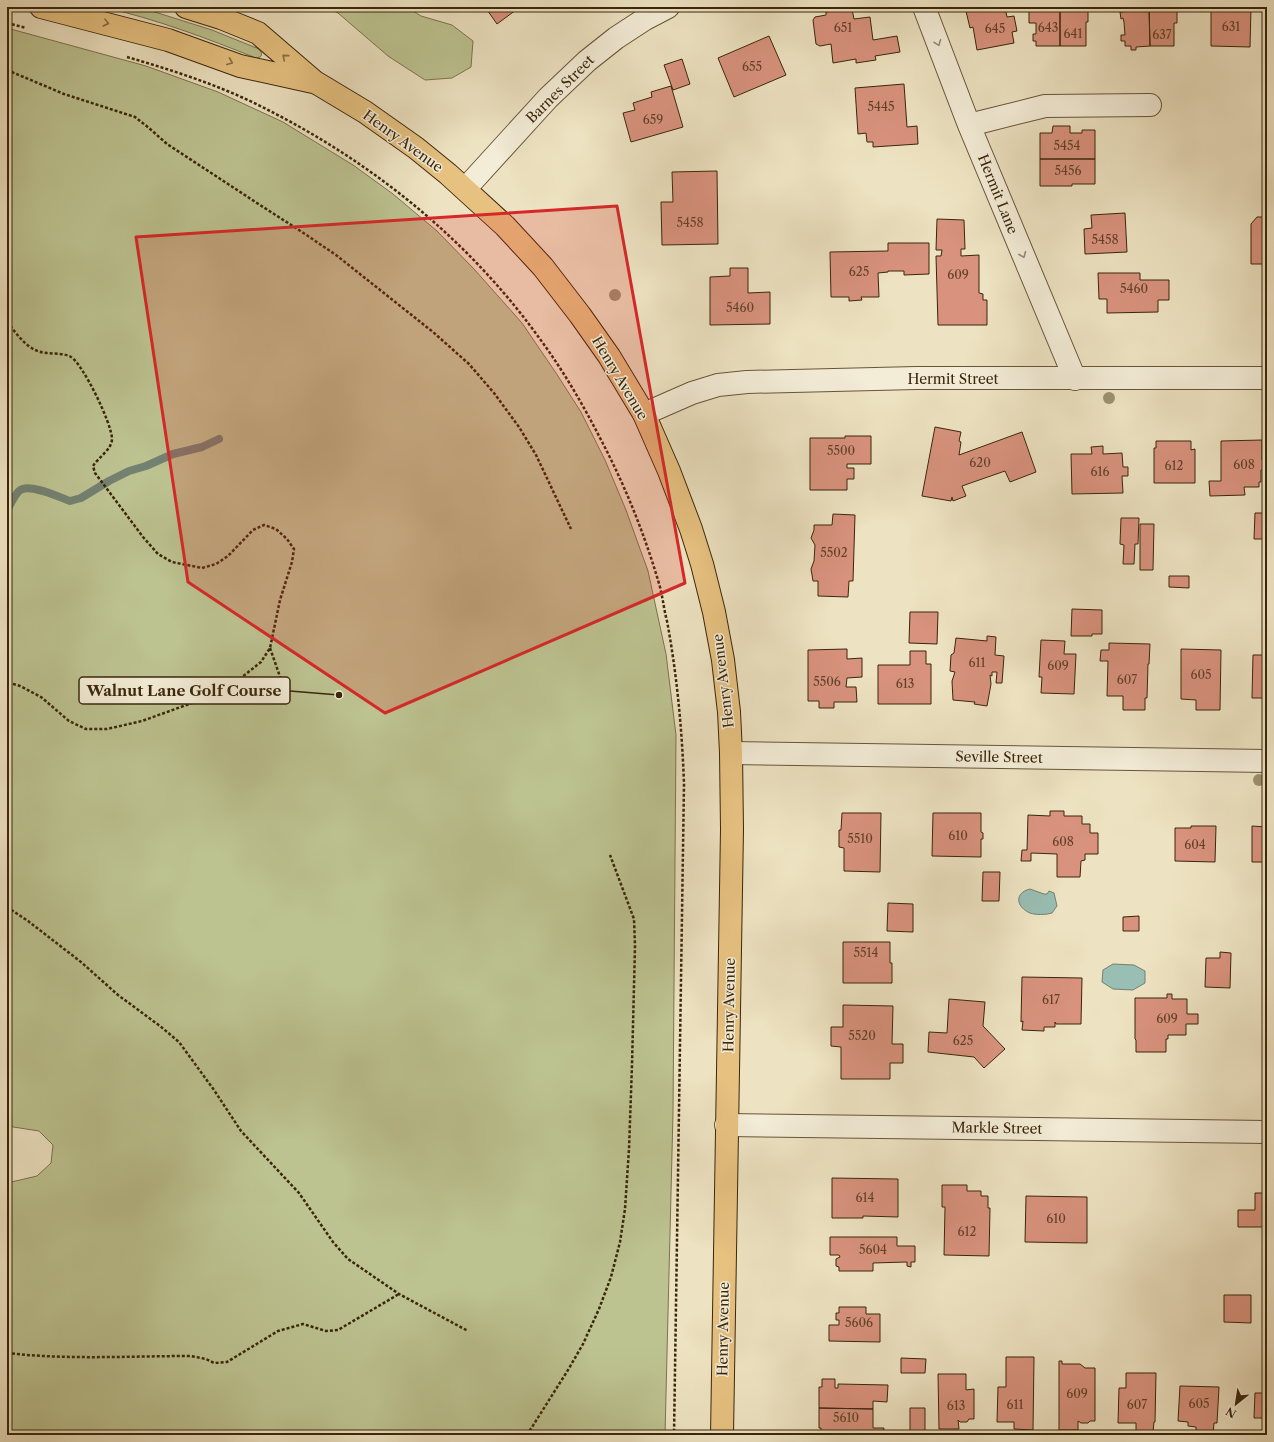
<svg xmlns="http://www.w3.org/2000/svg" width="1274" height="1442" font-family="'Libre Caslon Text',serif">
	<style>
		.green { fill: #bcc290; stroke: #7b744e }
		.water { fill: #99beb3; stroke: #738170 }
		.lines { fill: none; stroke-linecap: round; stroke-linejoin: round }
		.stream { stroke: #738170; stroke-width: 8 }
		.building { fill: #d8927d; stroke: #3a260b }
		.minor-casing { stroke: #675538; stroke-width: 24 }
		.major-casing { stroke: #3a260b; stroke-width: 24 }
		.path { stroke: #3a260b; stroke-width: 2.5; stroke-dasharray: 3 2; stroke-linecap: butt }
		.minor { stroke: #f3ecd7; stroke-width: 22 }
		.major { stroke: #e6c180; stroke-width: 22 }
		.tree { fill: #9c906f }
		.oneway { stroke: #876c40 }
		.oneway2 { stroke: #968971 }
		.marked { fill: #d62828; fill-opacity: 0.2; stroke: #d62828; stroke-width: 3; stroke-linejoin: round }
		.labels { text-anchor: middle; stroke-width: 3; stroke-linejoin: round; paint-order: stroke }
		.number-label { font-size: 12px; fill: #624128 }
		.street-label { font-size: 14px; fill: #3a260b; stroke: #f3ecd7 }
		.leader { fill: none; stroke: #3a260b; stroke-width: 1.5 }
		.callout-dot { fill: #3a260b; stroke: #f3ecd7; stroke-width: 1.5 }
		.callout { fill: #f3ecd7; stroke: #3a260b; stroke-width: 1.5 }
		.callout-label { font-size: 15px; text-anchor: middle; font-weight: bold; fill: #3a260b }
	</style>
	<rect width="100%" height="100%" fill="#ede2c1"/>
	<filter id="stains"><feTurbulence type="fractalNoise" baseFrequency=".005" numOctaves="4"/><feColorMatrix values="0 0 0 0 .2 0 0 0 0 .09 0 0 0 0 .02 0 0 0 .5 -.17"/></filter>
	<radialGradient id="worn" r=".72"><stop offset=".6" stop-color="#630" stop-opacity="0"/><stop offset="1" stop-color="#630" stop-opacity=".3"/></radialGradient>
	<path class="green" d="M103 7H139L212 30 259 49C261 52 263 54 260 57L256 58C206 38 156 19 103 7Z
		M326 7H407L421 16 452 25 473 41 471 67 452 78 425 80 388 56 338 13Z
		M7 28 146 66 218 92 283 122 353 165 393 194 437 231 474 269 522 323 556 373 581 412 605 460 626 510 648 571 666 654 676 735 673 1113 665 1435H7V1183L37 1176 51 1163 53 1145 39 1131 7 1126Z"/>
	<path class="water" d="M1030 889 1044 894H1047L1049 891 1054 893 1057 906 1052 913C1045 915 1036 915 1030 913 1016 907 1014 893 1030 889Z
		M1113 964 1134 965 1145 971V983L1133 990 1113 989 1102 982 1103 970Z"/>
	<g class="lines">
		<path class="stream" d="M7 510C11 504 14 496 19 491 28 482 59 497 70 501L81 498 109 481 129 471 146 466 173 454 202 447 219 439"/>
	</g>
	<path class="building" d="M485 7H520L497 24Z
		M832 7H845L846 9H852L854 19 870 17 873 40 897 36 900 52 875 56 876 60 856 63V59L833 63 831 44 820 46 816 44 813 20 815 17 826 15V12L833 11Z
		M965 7H1005L1007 17 1014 16 1017 31 1012 32 1014 43 977 50 973 27 970 28Z
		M1035 7H1060V46H1036V41H1033V34H1036V23H1029V9H1035Z
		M1060 7H1088V22H1086V46H1060Z
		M1123 7H1149L1150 46 1136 47V50H1131V46H1125V41H1121V35H1125L1124 22 1123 18 1121 19 1120 12H1123Z
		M1149 7H1177V23H1174V46H1150Z
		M1211 7H1251L1250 47 1211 46Z
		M769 36 786 75 734 97 718 58Z
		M682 59 690 84 673 90 664 65Z
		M904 84 907 127 917 126 918 144 873 147V142H867L866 133 858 134 855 88Z
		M671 86 683 127 631 142 623 113 635 110 633 103 652 97 651 92Z
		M1053 126H1070V133H1082V130H1095V159H1040V133H1052Z
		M1040 159H1095V184H1072V186H1040Z
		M717 171 718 244 662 245 661 202H673L672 172Z
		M1125 213 1127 252 1085 254 1084 229 1092 228 1091 215Z
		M1257 217H1267V264H1251V224Z
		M937 219 964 220 965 249H961V256L979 255V293L983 294V300H987V325H938L936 256H941L942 250H936Z
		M888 243H929V274L904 275V271H888V272L878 273 879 297H861L862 300 849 301V297H831L830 252 888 251Z
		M730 268H748V293L770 292V324L710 325V277L730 276Z
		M1098 273H1140V280H1169V300H1158V312L1107 313V299H1099Z
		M935 427 961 432 959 441 961 442 959 455 1022 432 1036 472 1010 482 1005 471 962 486 966 496 953 501 952 497 951 501 922 496Z
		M845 436H871V464H847V468H854V479H847V490H810V438H845Z
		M1262 440V460H1267V470H1261V482H1259V487H1244L1245 495 1210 496 1209 481H1221V441Z
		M1156 441H1191V450L1195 449V483H1154V448H1156Z
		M1103 446V454L1122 453 1123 467H1128V476H1122L1123 493 1072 494 1071 454H1092L1091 447Z
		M1255 513H1267V539H1254Z
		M833 514 855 515 853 581H849L848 597 818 596V581H813L811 569 814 561 815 545 811 538 814 530V525H832Z
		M1121 518H1139L1138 544H1135L1134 564H1123L1124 545 1120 544Z
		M1140 524H1154L1153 570H1140Z
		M1169 576H1189V588L1169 587Z
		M1072 609 1102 610V634H1092V636H1071Z
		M910 612H938L937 644 909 643Z
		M987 636 996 637 995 655 1004 656 1002 683H996L997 672H992V676L990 675 991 684 987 706 974 704 975 702 953 700 952 681 955 672 950 671 951 655 954 653 956 638 987 641Z
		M1041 640 1065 641 1064 654H1076L1074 694 1041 693 1042 677H1039Z
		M1109 643 1150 644 1149 664H1148L1147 698H1145V710H1123V696H1107L1108 661H1100L1101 650H1109Z
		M847 649V659L862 658V677L847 678 846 687H856L857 702H834V708H819V701H808V650Z
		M1181 649 1221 650 1220 710H1196V700L1181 699Z
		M910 651H926V664H931V704H878V665H910Z
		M1253 655H1267V698H1252Z
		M1050 811H1064V816H1082V824H1090V833H1098V854H1085V860L1081 861 1080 877H1057V854L1031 853V861H1021L1022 850H1027L1028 815 1050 816Z
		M842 813H881L880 872 844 871V848L839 847V830H841Z
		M933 813H981V832L983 833V839H981V857L932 856Z
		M1191 826H1216L1215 862 1175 861V828H1191Z
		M1252 826 1267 827V862H1252Z
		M983 872H1000L999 901H982Z
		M888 903 913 904V932L887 931Z
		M1139 916V931H1123V917Z
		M843 942H890V963H892V983H843Z
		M1220 952 1231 953 1230 988 1205 987 1206 958H1220Z
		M1022 977 1082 978 1081 1024H1056L1055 1022V1027H1044V1031L1022 1030 1023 1021 1021 1022Z
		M1167 994H1172V999H1187V1014H1198V1024H1186V1035H1168V1039H1166V1052H1136V1040L1135 1039V998H1167Z
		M949 999 985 1002 983 1026 1005 1049 984 1068 974 1057 928 1052 929 1032 947 1033Z
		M843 1005 893 1006 892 1044H903V1063H890V1079H841V1047L831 1046V1027H843Z
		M832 1178 898 1179V1217L863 1216V1218H832Z
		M942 1185H967V1191H981V1196H988V1208H990L989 1256 944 1255 945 1207H942Z
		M1255 1193H1267V1227H1238V1210H1255Z
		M1026 1196 1087 1197V1243L1025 1242Z
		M830 1237H897V1246H915V1262H911V1267L907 1266V1262L873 1263V1271H839V1267L836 1266V1259L840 1257 839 1255H830Z
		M1224 1295H1251V1323L1224 1322Z
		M839 1307H866V1314H880V1342L829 1341V1325H839V1320H836V1313H839Z
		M1006 1357H1034L1033 1430 1014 1429V1422H997L998 1387H1006Z
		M901 1358 926 1359 925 1373H901Z
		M1059 1361H1062V1364H1080L1085 1368H1095V1421H1090L1088 1423H1081L1078 1421V1430H1059Z
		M1126 1373H1156L1155 1422H1154L1153 1432H1136V1423H1118L1119 1388H1126Z
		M938 1374H966V1390L974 1389V1419H969L967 1422H960L958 1420 959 1429H939Z
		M822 1379H835V1388H838V1384L888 1385 887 1402 873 1401V1409L819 1408V1387H822Z
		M1180 1386 1219 1387 1217 1423H1214L1213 1434 1196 1433V1427L1188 1426V1422L1178 1421Z
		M1255 1393H1267V1418H1254Z
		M819 1408 873 1409V1428H884L883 1435H863V1431H838V1435H821V1428H819Z
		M910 1408H925V1432L910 1433Z"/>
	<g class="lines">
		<g class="minor-casing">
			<path id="minor" d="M924 7 969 125 1075 379
				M969 125 1045 106 1150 105
				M466 188 548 98 587 61 616 38 645 19 668 7
				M644 414 692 393 718 385 747 382 916 378H1267
				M731 753 1267 761
				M726 1125 1267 1132"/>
		</g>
		<g class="major-casing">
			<path id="major" d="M41 7 168 40 240 66 313 82
				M186 7 221 18 258 33 315 82 365 112 416 148 448 174 505 226 543 267 580 315 609 356 644 414 669 471 691 529 702 564 714 612 723 660 729 712 731 753 732 829 722 1435"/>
		</g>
		<path class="path" d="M7 23 26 28
			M127 57C175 71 225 87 270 111 374 164 468 240 537 335 561 367 581 401 599 436 625 485 645 535 660 587 663 599 664 610 667 621 677 675 682 729 684 784L674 1435
			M7 70 64 94 135 117 149 128 167 144 260 205 299 230 336 255 433 332 469 364 494 393 519 427 536 455 571 529
			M7 322C18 335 28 352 47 353 55 354 64 353 71 357 83 364 112 424 112 439 112 449 98 458 93 466L95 473 143 537 158 554 172 562 202 568 216 564 228 556 253 530 264 525 276 529 287 539 294 549 292 562 280 600 270 648 261 662 237 681 203 699 142 721 107 729H86L69 721 41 697 20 686 7 682
			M270 648 286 694
			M7 907 28 921 81 962 118 995 160 1026 179 1042 214 1090 241 1131 299 1193 333 1242 348 1259 399 1294 468 1331
			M7 1353C68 1360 129 1356 191 1356L206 1359 214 1363 227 1362 278 1331 303 1324 326 1331 338 1330 399 1294
			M527 1435 568 1370 583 1344 599 1309 611 1277 620 1242 625 1209 629 1149 632 1065 635 946 634 919 610 855"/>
		<use href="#minor" class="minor"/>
		<use href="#major" class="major"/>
	</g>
	<g class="tree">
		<circle cx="615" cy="295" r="6"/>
		<circle cx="1109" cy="398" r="6"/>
		<circle cx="1259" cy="780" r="6"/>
	</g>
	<defs><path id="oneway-chevron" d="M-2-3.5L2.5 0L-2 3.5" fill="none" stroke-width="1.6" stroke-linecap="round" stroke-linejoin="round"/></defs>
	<g class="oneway">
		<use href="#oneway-chevron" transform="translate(106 23) rotate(14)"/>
		<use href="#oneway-chevron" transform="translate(285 57) rotate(-139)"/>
		<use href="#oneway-chevron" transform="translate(230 62) rotate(22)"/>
	</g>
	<g class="oneway2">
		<use href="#oneway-chevron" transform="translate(938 43) rotate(69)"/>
		<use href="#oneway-chevron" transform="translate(1023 255) rotate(68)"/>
	</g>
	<path class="marked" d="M617 206 685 583 385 713 188 582 136 237Z"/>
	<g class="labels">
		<g class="number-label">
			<text x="1231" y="31">631</text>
			<text x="843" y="32">651</text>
			<text x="1048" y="32">643</text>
			<text x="995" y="33">645</text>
			<text x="1073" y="38">641</text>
			<text x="1162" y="39">637</text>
			<text x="752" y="71">655</text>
			<text x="881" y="111">5445</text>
			<text x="653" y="124">659</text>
			<text x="1067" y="150">5454</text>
			<text x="1068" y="175">5456</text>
			<text x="690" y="227">5458</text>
			<text x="1105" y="244">5458</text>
			<text x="859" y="276">625</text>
			<text x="958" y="279">609</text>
			<text x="1134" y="293">5460</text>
			<text x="740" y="312">5460</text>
			<text x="841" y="455">5500</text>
			<text x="980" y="467">620</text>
			<text x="1244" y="469">608</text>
			<text x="1174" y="470">612</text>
			<text x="1100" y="476">616</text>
			<text x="834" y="557">5502</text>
			<text x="977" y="667">611</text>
			<text x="1058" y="670">609</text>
			<text x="1201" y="679">605</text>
			<text x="1127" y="684">607</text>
			<text x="827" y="686">5506</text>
			<text x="905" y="688">613</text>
			<text x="958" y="840">610</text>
			<text x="860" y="843">5510</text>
			<text x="1063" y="846">608</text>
			<text x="1195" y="849">604</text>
			<text x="866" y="957">5514</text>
			<text x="1051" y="1004">617</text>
			<text x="1167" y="1023">609</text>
			<text x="862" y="1040">5520</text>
			<text x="963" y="1045">625</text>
			<text x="865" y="1202">614</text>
			<text x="1056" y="1223">610</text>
			<text x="967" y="1236">612</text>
			<text x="873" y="1254">5604</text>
			<text x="859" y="1327">5606</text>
			<text x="1077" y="1398">609</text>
			<text x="1199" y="1408">605</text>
			<text x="1015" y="1409">611</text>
			<text x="1137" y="1409">607</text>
			<text x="956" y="1410">613</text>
			<text x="846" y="1422">5610</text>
		</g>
		<g class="street-label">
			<text transform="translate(560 89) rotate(-45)" y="5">Barnes Street</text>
			<text transform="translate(403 141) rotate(36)" y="5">Henry Avenue</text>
			<text transform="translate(998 194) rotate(68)" y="5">Hermit Lane</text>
			<text transform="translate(620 378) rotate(59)" y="5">Henry Avenue</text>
			<text x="953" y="384">Hermit Street</text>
			<text transform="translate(723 681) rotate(-97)" y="5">Henry Avenue</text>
			<text transform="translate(999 757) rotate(1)" y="5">Seville Street</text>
			<text transform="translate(729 1005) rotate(-89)" y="5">Henry Avenue</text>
			<text transform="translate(997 1128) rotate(1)" y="5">Markle Street</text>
			<text transform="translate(723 1329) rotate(-89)" y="5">Henry Avenue</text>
		</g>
	</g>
	<path class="leader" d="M339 695L290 691"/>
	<circle class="callout-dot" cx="339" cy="695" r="4"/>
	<rect class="callout" x="79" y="677" width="211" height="27" rx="4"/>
	<g class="callout-label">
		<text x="184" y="696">Walnut Lane Golf Course</text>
	</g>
	<rect width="1274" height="1442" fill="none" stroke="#ede2c1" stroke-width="24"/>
	<rect x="8" y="8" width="1258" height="1426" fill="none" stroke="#3a260b" stroke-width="2"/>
	<rect x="12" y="12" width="1250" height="1418" fill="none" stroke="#3a260b"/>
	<g transform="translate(1236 1404) rotate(210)" stroke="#f3ecd7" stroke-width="3" paint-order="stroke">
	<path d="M0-3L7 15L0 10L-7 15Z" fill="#3a260b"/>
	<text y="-6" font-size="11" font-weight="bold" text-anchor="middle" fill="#3a260b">N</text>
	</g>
	<rect width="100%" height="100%" filter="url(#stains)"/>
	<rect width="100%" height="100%" fill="url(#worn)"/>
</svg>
